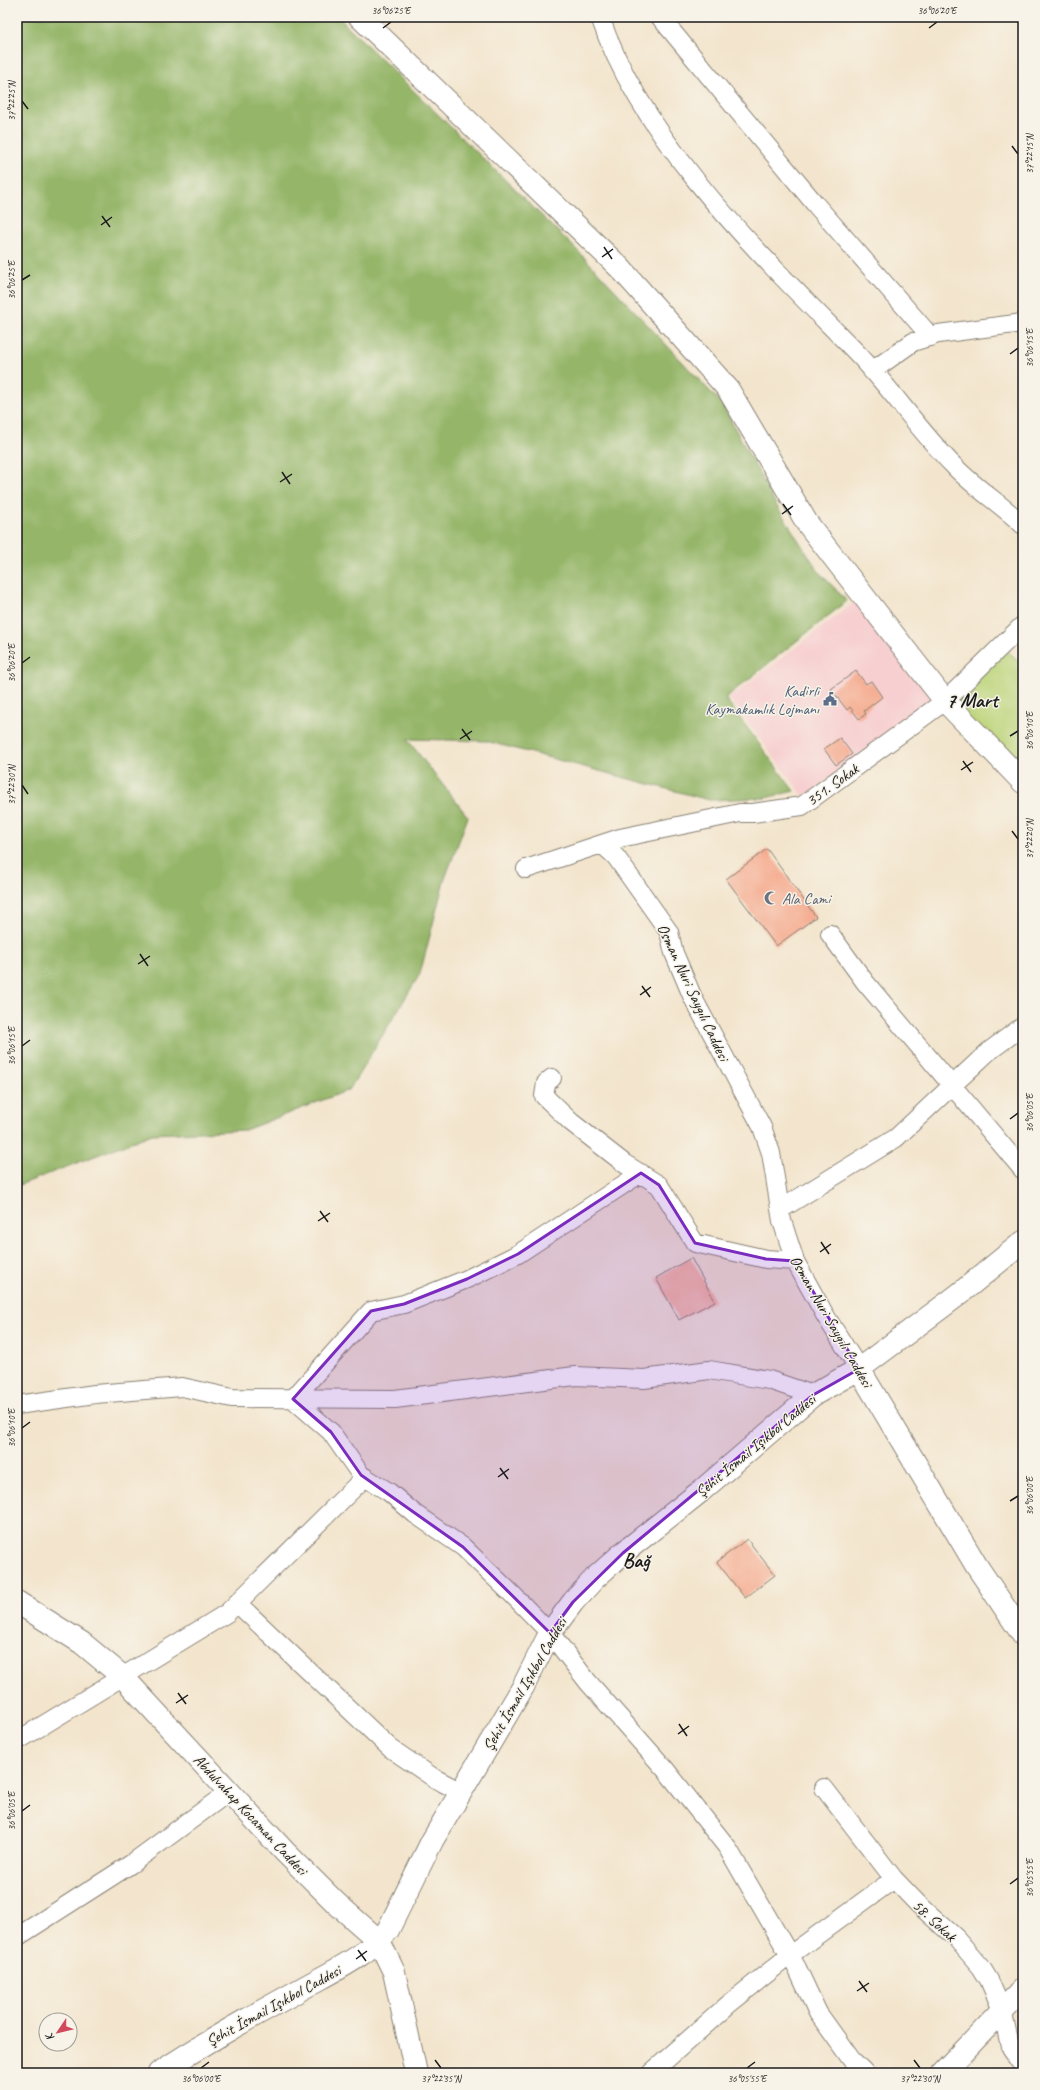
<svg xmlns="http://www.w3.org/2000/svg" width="1040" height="2090" font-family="Caveat,sans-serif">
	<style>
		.built { fill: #f7cfd0 }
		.green { fill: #bcd479; stroke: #6c784a }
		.forest { fill: #95b669; stroke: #586942 }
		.building { fill: #f5ac90 }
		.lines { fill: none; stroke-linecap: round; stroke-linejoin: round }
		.minor-casing { stroke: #888074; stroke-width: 20 }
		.tertiary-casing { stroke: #888074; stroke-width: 24 }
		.minor { stroke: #fff; stroke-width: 18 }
		.tertiary { stroke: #fff; stroke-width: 22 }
		.marked { fill: #7b2cbf; fill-opacity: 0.2; stroke: #7b2cbf; stroke-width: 3; stroke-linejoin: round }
		.ticks { fill: none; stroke: #1c1c1c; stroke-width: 1.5 }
		.labels { text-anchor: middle; stroke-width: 3; stroke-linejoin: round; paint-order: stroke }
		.service-label { font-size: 16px; fill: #4e5e75; stroke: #f7f3e8; text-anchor: end }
		.street-label { font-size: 16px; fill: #1c1c1c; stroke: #f7f3e8 }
		.worship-label { font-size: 16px; fill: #5b616d; stroke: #f7f3e8; text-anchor: start }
		.district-label { font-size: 20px; font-weight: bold; fill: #1c1c1c; stroke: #f7f3e8 }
		.neatline { fill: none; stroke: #1c1c1c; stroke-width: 1.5 }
		.ticks-label { font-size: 10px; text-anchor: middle; fill: #1c1c1c }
	</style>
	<rect width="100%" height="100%" fill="#f7f3e8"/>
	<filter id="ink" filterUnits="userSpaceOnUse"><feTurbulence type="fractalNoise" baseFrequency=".025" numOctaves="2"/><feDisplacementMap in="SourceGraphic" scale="8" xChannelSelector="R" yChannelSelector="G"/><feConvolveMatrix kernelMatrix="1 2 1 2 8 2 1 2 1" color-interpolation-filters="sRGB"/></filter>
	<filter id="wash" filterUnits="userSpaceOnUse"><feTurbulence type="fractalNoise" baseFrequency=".012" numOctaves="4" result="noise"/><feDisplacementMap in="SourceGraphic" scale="16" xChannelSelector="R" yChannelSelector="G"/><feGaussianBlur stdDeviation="0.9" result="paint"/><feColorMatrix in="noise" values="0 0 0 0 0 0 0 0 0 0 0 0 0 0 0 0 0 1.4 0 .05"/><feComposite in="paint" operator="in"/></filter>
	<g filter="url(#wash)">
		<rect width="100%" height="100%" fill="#f3e5cd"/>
		<path class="built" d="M856 601 932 700 804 797 729 698Z"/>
		<path class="green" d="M1006 649 1023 667V782L945 701Z"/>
		<path class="forest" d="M17 17H338L578 251 722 404 775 503 797 538 819 572 847 601 725 698 794 791 765 798 709 800 486 741 407 739 468 817 444 881 420 974 349 1090 245 1130 152 1134 17 1186Z"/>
		<g id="blocks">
			<path class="building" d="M856 671 866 684 871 681 882 697 864 711 866 714 859 719 850 707 847 710 831 689Z
				M840 738 852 754 836 765 824 749Z
				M767 849 816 917 776 946 726 879Z
				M691 1258 715 1301 679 1320 656 1278Z
				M747 1539 775 1575 745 1598 717 1562Z"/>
		</g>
	</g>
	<g filter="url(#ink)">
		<use href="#blocks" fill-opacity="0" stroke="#888074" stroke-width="1"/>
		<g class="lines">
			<g class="minor-casing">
				<path id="minor" d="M600 17C643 144 763 257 856 352 891 388 919 431 954 466 975 488 1001 504 1023 525
					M660 17 816 205 931 337
					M872 371 913 342 938 334 1023 323
					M602 844 616 857 669 932 674 953 693 998 762 1127 771 1153 782 1221 795 1261 825 1315 859 1369
					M526 869 620 838 740 813H753L802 806 945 701 1023 625
					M830 934 865 982 1023 1170
					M552 1078 546 1083 544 1096 571 1122 625 1164 659 1185 695 1243 766 1259 795 1261
					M641 1173 518 1254 467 1279 404 1304 371 1311 293 1399 331 1432 361 1475 389 1492 415 1514 463 1547 513 1595 550 1633 588 1682 665 1769 727 1847 797 1968 818 2013 851 2059 865 2073
					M781 1209 896 1138 988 1052 1023 1026
					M17 1405 95 1394 182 1387 232 1398 395 1399 575 1376 644 1379 709 1370 769 1380 813 1395
					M237 1603 390 1748 434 1778 461 1792
					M17 1741 227 1613 365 1477
					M824 1788 894 1879 918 1904 956 1938 981 1967 989 1980 1002 2010 1010 2046 1023 2065
					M17 1937 131 1864 230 1791
					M651 2073 729 2004 790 1955 894 1879"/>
			</g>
			<g class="tertiary-casing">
				<path id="tertiary" d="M360 17 621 269 728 389 807 523 945 701 1023 782
					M859 1369 976 1565 1023 1635
					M17 1602 82 1643 123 1677 285 1852 336 1903 379 1941 394 1972 416 2073
					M159 2073C204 2043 251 2017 298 1991 329 1973 365 1958 388 1930L432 1841 523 1687 550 1633 573 1602 595 1578 623 1553 701 1491 813 1395 859 1369 958 1295 1023 1242
					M943 2073 1023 1989"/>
			</g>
			<use href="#minor" class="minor"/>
			<use href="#tertiary" class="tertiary"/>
		</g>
	</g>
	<path class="marked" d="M641 1173 659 1185 695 1243 766 1259 795 1261 859 1369 813 1395 623 1553 573 1602 550 1633 463 1547 361 1475 331 1432 293 1399 371 1311 404 1304 467 1279 518 1254Z"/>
	<path class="ticks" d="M383 28 391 22M929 28 937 22M22 101 28 109M1012 146 1018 154M102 216 110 227M101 225 112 217M604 247 612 259M602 257 613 249M22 280 30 275M1010 354 1018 348M282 472 290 484M280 482 292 474M783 504 791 515M782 514 793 506M22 663 30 657M462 729 470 740M1010 736 1018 731M460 739 472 731M963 761 971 772M961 770 973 762M22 785 28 794M1012 831 1018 839M140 954 148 966M138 964 150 956M642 986 650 997M640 995 651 987M22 1046 30 1040M1010 1119 1018 1113M320 1211 328 1222M318 1221 330 1213M821 1242 829 1254M820 1252 831 1244M22 1428 30 1422M500 1468 508 1479M498 1477 509 1469M1010 1501 1018 1496M178 1693 186 1704M176 1703 188 1695M679 1724 687 1736M678 1734 689 1726M22 1811 30 1805M1010 1884 1018 1878M358 1950 366 1961M356 1959 367 1951M859 1981 867 1992M857 1991 869 1983M435 2060 441 2068M914 2060 920 2068M201 2068 209 2062M747 2068 755 2062"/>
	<defs>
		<g id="civic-bare" transform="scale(1.08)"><path d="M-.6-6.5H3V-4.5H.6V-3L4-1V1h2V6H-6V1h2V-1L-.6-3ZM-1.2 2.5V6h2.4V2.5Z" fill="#5c6f8a" stroke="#f7f3e8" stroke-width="2.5" paint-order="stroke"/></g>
		<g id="mosque-bare" transform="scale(1.08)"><path d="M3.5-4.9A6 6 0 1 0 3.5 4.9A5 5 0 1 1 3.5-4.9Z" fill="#6b7280" stroke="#f7f3e8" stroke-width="2.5" paint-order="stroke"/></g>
	</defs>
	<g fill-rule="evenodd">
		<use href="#civic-bare" x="830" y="699"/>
		<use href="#mosque-bare" x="771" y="898"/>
	</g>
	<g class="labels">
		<g class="service-label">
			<text x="819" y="696">Kadirli<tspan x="819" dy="18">Kaymakamlık Lojmanı</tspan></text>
		</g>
		<g class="street-label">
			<text transform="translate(832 784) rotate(-36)" y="6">351. Sokak</text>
			<text transform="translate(694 992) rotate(65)" y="6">Osman Nuri Saygılı Caddesi</text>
			<text transform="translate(832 1321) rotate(60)" y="6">Osman Nuri Saygılı Caddesi</text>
			<text transform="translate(755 1445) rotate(-40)" y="6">Şehit İsmail Işıkbol Caddesi</text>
			<text transform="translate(524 1684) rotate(-60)" y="6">Şehit İsmail Işıkbol Caddesi</text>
			<text transform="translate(251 1814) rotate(47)" y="6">Abdulvahap Kocaman Caddesi</text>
			<text transform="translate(935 1920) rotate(43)" y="6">58. Sokak</text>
			<text transform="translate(273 2005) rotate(-29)" y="6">Şehit İsmail Işıkbol Caddesi</text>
		</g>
		<g class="worship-label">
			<text x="782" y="904">Ala Cami</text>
		</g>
		<g class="district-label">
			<text x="972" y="707">7 Mart</text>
			<text x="636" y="1567">Bağ</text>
		</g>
	</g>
	<rect width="1040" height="2090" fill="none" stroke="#f7f3e8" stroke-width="44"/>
	<g transform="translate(58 2032) rotate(235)"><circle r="19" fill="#f7f3e8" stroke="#9f9d96"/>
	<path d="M0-3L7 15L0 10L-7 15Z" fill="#d1495b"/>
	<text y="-6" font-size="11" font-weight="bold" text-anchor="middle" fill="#1c1c1c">K</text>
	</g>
	<rect x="22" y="22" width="996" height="2046" class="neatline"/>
	<g class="ticks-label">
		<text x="391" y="14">36°06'25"E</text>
		<text x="937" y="14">36°06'20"E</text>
		<text transform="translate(11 101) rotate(-90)" y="4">37°22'25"N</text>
		<text transform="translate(1029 154) rotate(-90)" y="4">37°22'15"N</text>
		<text transform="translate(11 280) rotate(-90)" y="4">36°06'25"E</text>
		<text transform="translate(1029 348) rotate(-90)" y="4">36°06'15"E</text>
		<text transform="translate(11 663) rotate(-90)" y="4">36°06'20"E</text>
		<text transform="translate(1029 731) rotate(-90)" y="4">36°06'10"E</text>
		<text transform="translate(11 785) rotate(-90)" y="4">37°22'30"N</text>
		<text transform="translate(1029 839) rotate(-90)" y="4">37°22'20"N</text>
		<text transform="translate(11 1046) rotate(-90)" y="4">36°06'15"E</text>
		<text transform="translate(1029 1113) rotate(-90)" y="4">36°06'05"E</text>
		<text transform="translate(11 1428) rotate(-90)" y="4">36°06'10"E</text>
		<text transform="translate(1029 1496) rotate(-90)" y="4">36°06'00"E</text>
		<text transform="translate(11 1811) rotate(-90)" y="4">36°06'05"E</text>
		<text transform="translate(1029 1878) rotate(-90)" y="4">36°05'55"E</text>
		<text x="201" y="2082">36°06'00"E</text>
		<text x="441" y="2082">37°22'35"N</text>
		<text x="747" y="2082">36°05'55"E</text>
		<text x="920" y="2082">37°22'30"N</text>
	</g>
</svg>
